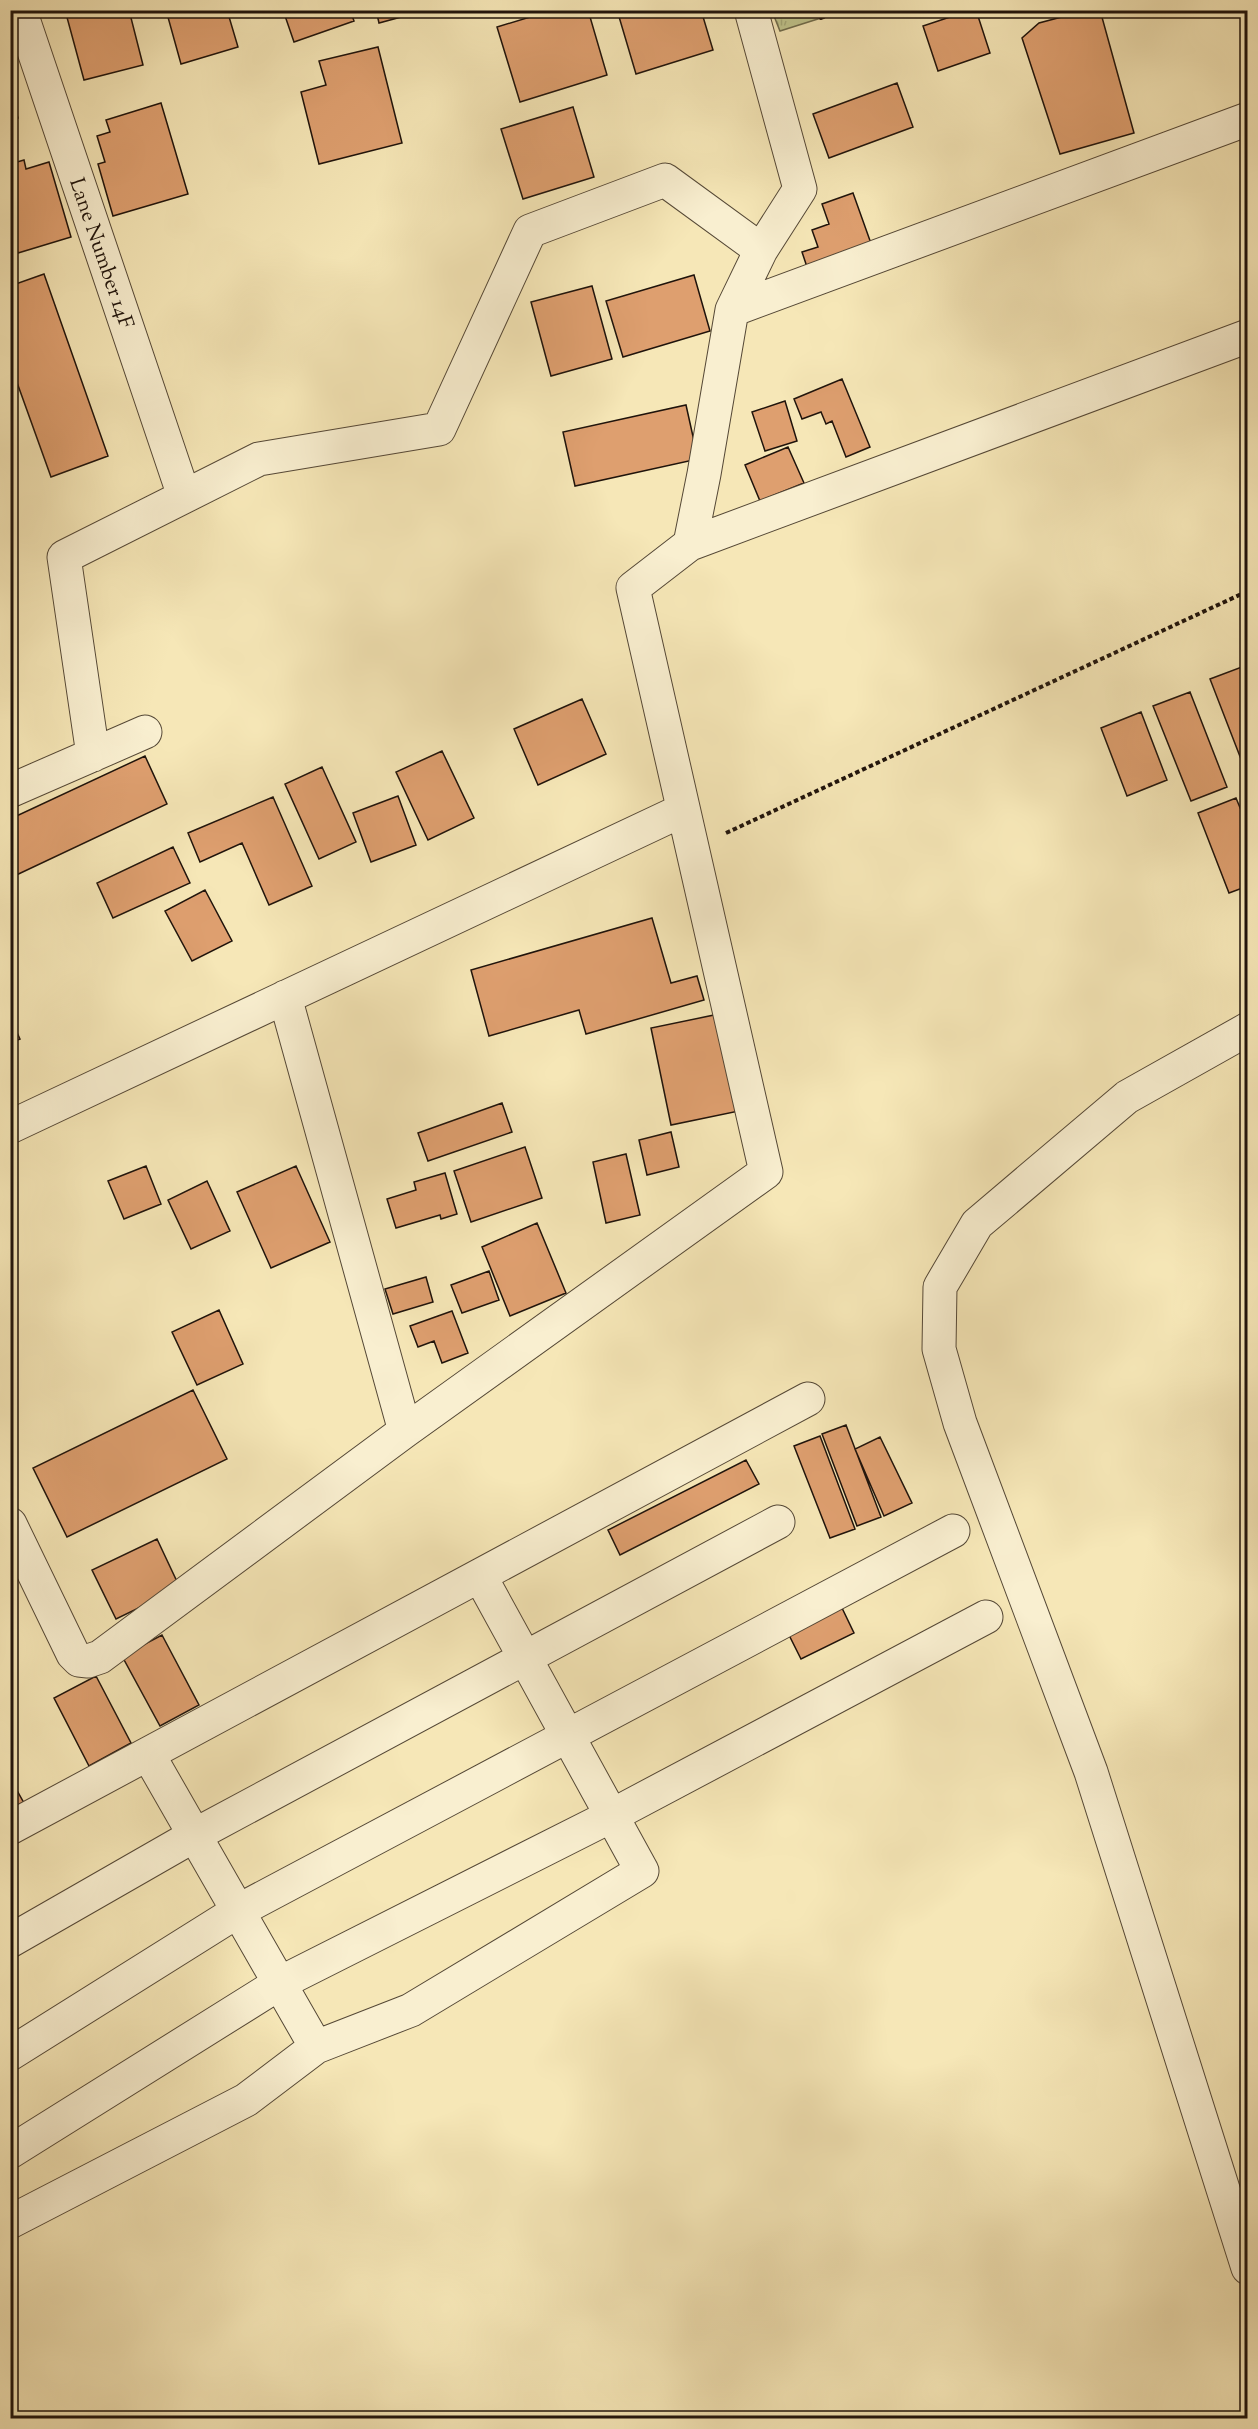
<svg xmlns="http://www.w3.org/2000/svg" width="1258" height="2429" font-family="'Sorts Mill Goudy',serif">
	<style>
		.park { fill: url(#park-tufts); stroke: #706c4c; stroke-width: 1.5 }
		.building { fill: #de9f6f; stroke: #1f130b; stroke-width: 1.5 }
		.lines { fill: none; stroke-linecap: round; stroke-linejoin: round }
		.minor-casing { stroke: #554836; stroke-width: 35 }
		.path { stroke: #1f130b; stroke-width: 4; stroke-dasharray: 4.5 3; stroke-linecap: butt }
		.minor { stroke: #f9efd0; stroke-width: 33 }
		.labels { text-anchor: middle; stroke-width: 6; stroke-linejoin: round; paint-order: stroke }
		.street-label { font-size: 21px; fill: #1f130b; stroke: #f9efd0 }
	</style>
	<defs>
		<pattern id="park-tufts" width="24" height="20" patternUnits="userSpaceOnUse" patternTransform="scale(1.5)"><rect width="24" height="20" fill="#c0c48c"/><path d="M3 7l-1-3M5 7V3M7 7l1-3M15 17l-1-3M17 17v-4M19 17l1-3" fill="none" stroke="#a5a877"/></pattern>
	</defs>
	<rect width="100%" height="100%" fill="#f6e7b7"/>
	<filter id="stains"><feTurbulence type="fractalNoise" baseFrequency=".00333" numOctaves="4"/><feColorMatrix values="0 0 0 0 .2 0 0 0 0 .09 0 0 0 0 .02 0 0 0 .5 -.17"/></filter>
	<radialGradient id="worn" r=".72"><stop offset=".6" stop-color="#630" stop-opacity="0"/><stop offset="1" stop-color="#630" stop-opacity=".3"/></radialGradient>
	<path class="park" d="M772 11H843L780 31Z"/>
	<path class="building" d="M65 10H129L143 65 84 80Z
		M166 10H227L238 47 181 64Z
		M283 10H350L354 21 294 42Z
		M376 10H427L379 23Z
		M553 10H588L607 75 520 102 497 27Z
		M617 10H701L713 50 636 74Z
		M971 10H976L990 53 938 71 923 26Z
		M1088 10H1100L1134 133 1060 154 1022 38 1039 23Z
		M378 47 402 143 319 164 301 92 326 85 319 61Z
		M897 83 913 127 829 158 813 114Z
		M10 90 18 118 10 120Z
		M161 103 188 194 113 216 98 164 105 162 97 136 110 132 106 120Z
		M573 107 594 177 523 199 501 129Z
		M24 160 26 169 49 162 71 237 18 253 16 247 10 249V164Z
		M853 193 873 249 809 273 802 252 818 247 812 230 829 224 822 204Z
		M44 274 108 456 51 477 10 363V286Z
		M694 275 710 331 623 357 606 301Z
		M592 286 612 359 551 376 531 302Z
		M842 379 870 447 846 457 832 421 826 424 821 412 802 419 794 399Z
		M785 401 797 441 765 451 752 412Z
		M686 405 698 459 575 486 563 432Z
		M788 447 804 483 760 501 745 465Z
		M1247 665 1248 772H1246L1210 679Z
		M1190 692 1227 787 1191 801 1153 706Z
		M582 699 606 754 538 785 514 729Z
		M1141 712 1167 780 1127 796 1101 728Z
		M442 751 474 818 428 840 396 772Z
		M145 756 167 804 10 878V819Z
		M322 767 356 842 319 859 285 784Z
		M398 796 416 845 371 862 353 813Z
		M273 797 312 886 269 905 242 843 200 862 188 833Z
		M1236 798 1248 827V886L1229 893 1198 813Z
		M173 847 190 883 113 918 97 883Z
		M205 890 232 941 192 961 165 911Z
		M652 918 671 983 697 976 704 1000 586 1034 579 1010 489 1036 471 970Z
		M719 1014 739 1111 671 1125 651 1028Z
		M10 1017 20 1039 10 1043Z
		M502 1103 512 1132 428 1161 418 1133Z
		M671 1132 679 1167 647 1175 639 1140Z
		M525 1147 542 1198 471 1222 454 1171Z
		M626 1154 640 1215 606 1223 593 1162Z
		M146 1166 161 1204 124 1219 108 1181Z
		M296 1166 330 1242 271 1268 237 1192Z
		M445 1173 457 1214 441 1219 440 1215 396 1228 387 1199 416 1190 414 1182Z
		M207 1181 230 1231 191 1249 168 1200Z
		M537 1223 566 1293 510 1316 482 1247Z
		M10 1257 16 1269 10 1271Z
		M489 1271 499 1300 462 1313 451 1285Z
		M426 1277 433 1302 393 1314 385 1289Z
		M219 1310 243 1364 197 1385 172 1332Z
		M452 1311 468 1353 442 1363 434 1341 418 1347 410 1326Z
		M193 1390 227 1459 67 1537 33 1468Z
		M846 1425 881 1517 857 1526 822 1434Z
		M820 1436 855 1529 830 1538 794 1446Z
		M880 1437 912 1503 884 1516 855 1449Z
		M746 1460 759 1484 620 1555 608 1530Z
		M157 1539 180 1588 116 1619 92 1570Z
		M842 1608 854 1633 801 1659 789 1635Z
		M162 1635 199 1705 160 1726 122 1656Z
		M96 1676 131 1743 89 1766 54 1698Z
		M10 1778 29 1812 10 1822Z"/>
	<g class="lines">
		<g class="minor-casing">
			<path id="minor" d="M20 10 184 496
				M732 310 1248 119
				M690 544 1248 336
				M93 755 64 557 259 459 439 429 530 231 665 180 761 250
				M10 791 145 732
				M285 997 405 1431
				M1248 1029 1127 1097 977 1224 940 1287 939 1349 960 1423 1091 1772 1248 2268
				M10 1127 683 810
				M10 1524 73 1654 79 1660 88 1661 100 1657 405 1431 766 1172 633 588 690 544 704 474 732 310 761 250 800 189 751 10
				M148 1754 316 2047
				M10 1828 808 1399
				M10 1941 195 1835 778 1522
				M10 2054 238 1911 953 1531
				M10 2152 280 1983 611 1816 986 1617
				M10 2222 246 2100 316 2047 411 2010 642 1871 480 1576"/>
		</g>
		<path class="path" d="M819 10 821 18 841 10
			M726 833 1248 591"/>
		<use href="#minor" class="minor"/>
	</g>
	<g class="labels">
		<g class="street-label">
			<text transform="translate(102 253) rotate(71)" y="7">Lane Number 14F</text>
		</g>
	</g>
	<rect width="1258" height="2429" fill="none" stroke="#f6e7b7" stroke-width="36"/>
	<rect x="12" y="12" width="1234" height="2405" fill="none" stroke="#1f130b" stroke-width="3"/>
	<rect x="18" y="18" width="1222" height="2393" fill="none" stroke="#1f130b" stroke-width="1.5"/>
	<rect width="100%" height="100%" filter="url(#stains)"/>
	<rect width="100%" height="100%" fill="url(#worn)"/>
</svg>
